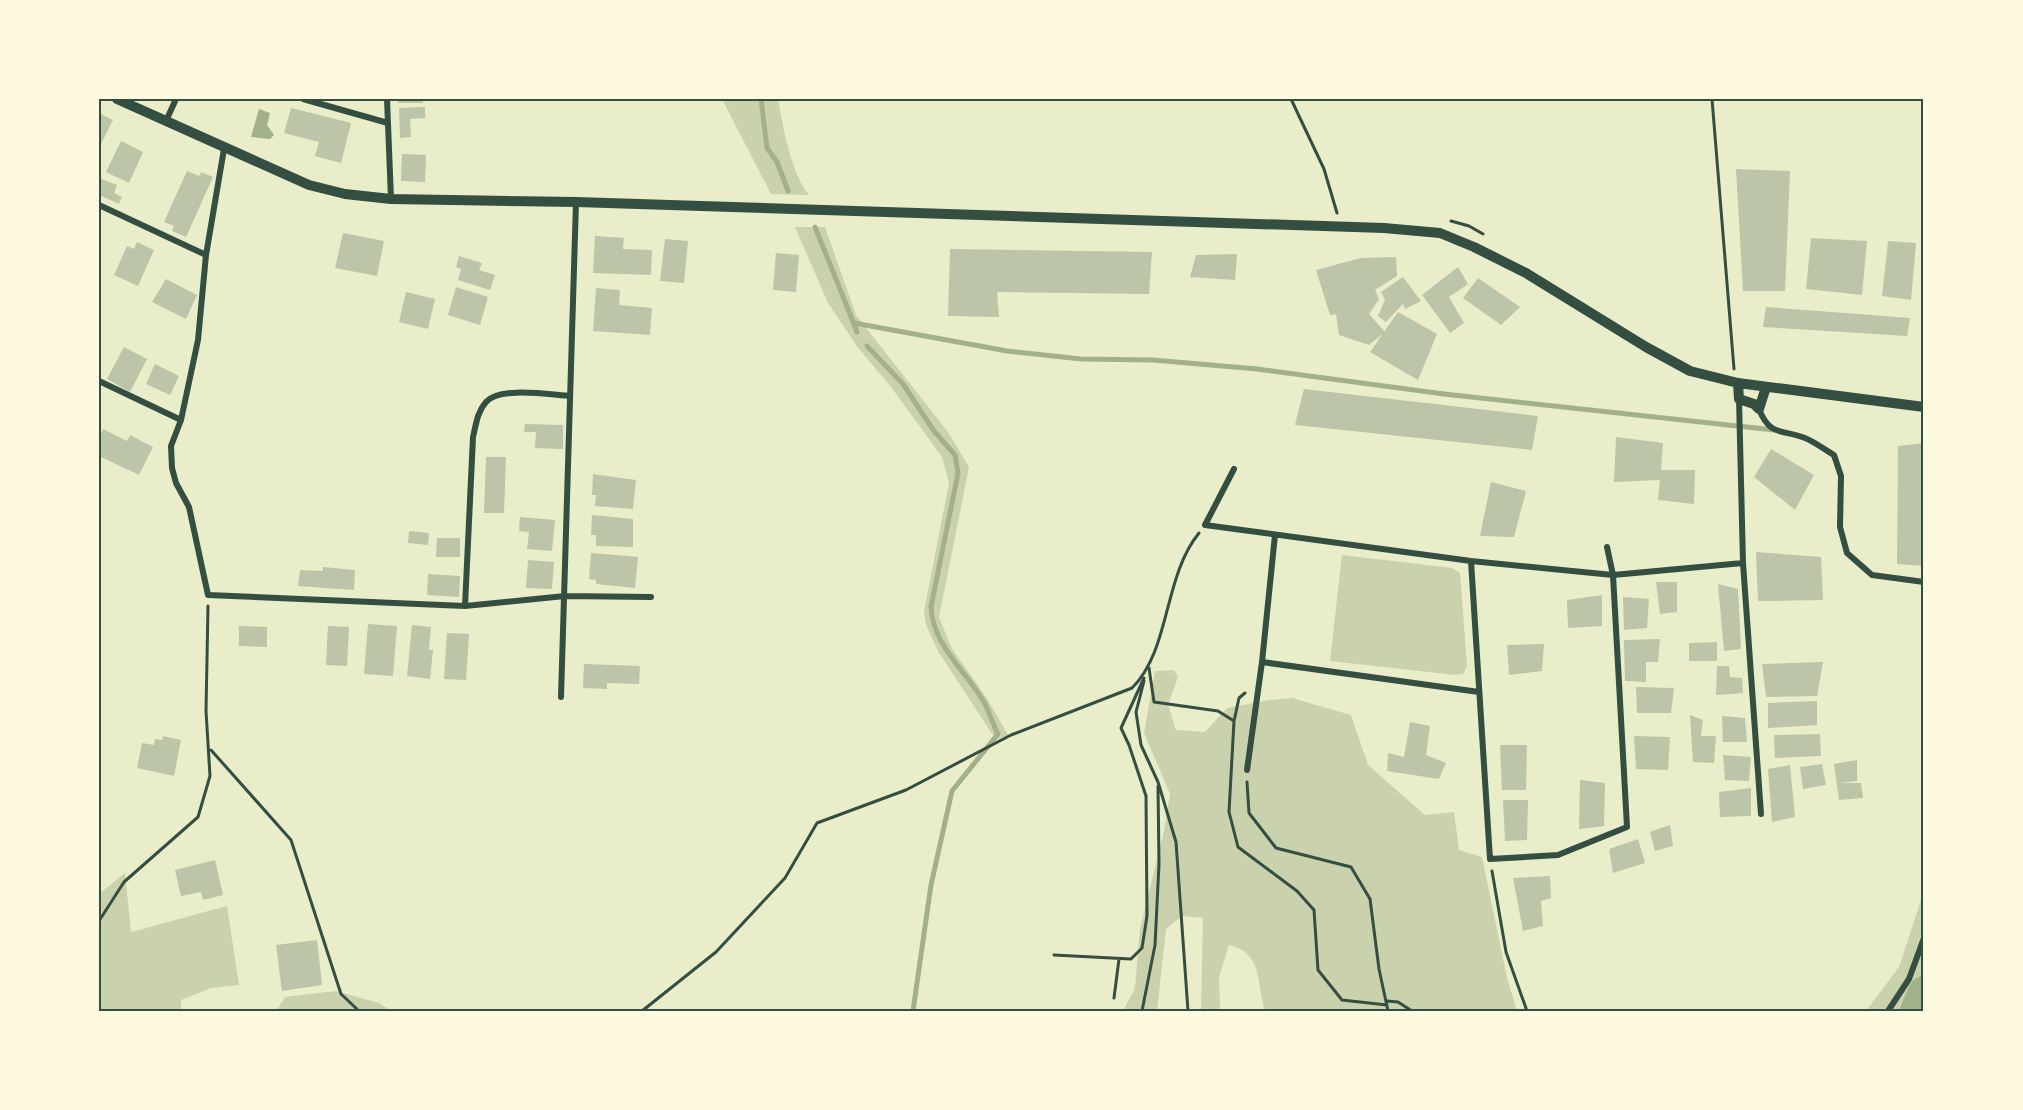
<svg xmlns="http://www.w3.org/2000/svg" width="2023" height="1110" font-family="'Source Serif 4',serif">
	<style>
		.green { fill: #cad2ad }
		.water { fill: #a3b18a }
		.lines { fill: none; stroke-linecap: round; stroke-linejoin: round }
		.stream { stroke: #a3b18a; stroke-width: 5 }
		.river { stroke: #a3b18a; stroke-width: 32 }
		.building { fill: #bcc5a7 }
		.path { stroke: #344e41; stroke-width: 3 }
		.minor { stroke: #344e41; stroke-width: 6 }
		.tertiary { stroke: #344e41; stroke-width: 10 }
		.neatline { fill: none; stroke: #344e41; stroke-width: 2 }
	</style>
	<rect width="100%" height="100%" fill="#e9edc9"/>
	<path class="green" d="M722 99H778C783 127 791 173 809 195L771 194Z
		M795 227H825L856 315 948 432 969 467 939 617 951 647 988 700 1008 735 996 740 938 651 926 625 924 611 949 483 942 457 891 387 859 349 828 303Z
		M1342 555 1452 568 1460 573 1467 666 1463 674 1455 675 1330 661Z
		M1174 670 1178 677 1168 705 1176 730 1205 732 1227 708 1269 700 1292 698 1351 715 1368 765 1425 815 1454 812 1459 850 1482 857 1507 978 1517 1011H1265C1256 981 1263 953 1229 945L1219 977 1220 1011H1201L1203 918 1182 916 1166 929 1157 1011H1123L1135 988 1140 929 1164 831 1170 794 1144 733 1155 671Z
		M125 873 131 932 227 906 239 985 211 988 181 1000V1011H99V894Z
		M1924 891V1011H1866L1899 967Z
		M336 991 379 1003 392 1011H276L285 997Z"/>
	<path class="water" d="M259 109 270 113 267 125 274 135 270 139 251 137Z"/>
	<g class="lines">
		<path class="stream" d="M761 99 767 148 777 162 788 191
			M815 227C829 262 843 296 857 332
			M854 323 1007 351 1081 359 1153 360 1257 369 1444 394 1774 430
			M867 346 903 384 934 431 955 455 958 473 931 607C933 647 967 671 985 704 990 714 993 725 998 734L952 791 931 885 913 1011"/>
		<path class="river" d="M1916 1011 1924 992"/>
	</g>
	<path class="building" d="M398 99H423V103H398Z
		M425 107V118L410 119 411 137 400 138 399 108Z
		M291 108 351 123 341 163 315 156 319 142 284 133Z
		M99 113 113 120 99 148Z
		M121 141 143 152 129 183 106 172Z
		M402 154 426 155 425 182 401 181Z
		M1736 169 1790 171 1785 291H1743Z
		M187 171 199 176 201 172 213 177 186 237 172 231 174 226 164 222Z
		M99 178 117 185 114 193 122 197 119 204 99 195Z
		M343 233 384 241 377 276 335 268Z
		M595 236 624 238 623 249 652 250 651 275 593 273Z
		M1811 238 1867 241 1862 295 1806 289Z
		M665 239 688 241 684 283 660 281Z
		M1888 241 1916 243 1911 300 1882 296Z
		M137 242 154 250 138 286 114 275 127 246 134 249Z
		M950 249 1152 252 1149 294 997 292 999 317 948 316Z
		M776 253 799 255 796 292 773 290Z
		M1237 254 1235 280 1190 277 1196 255Z
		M459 256 482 263 479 270 495 275 490 290 458 280 461 269 456 267Z
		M1396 257 1397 276 1375 290 1379 299 1369 314 1385 332 1369 345 1339 335 1336 314 1330 315 1316 270 1361 258Z
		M1458 267 1468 284 1449 297 1464 323 1450 333 1422 295Z
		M1403 277 1421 301 1405 309 1403 304 1386 322 1378 316 1385 300 1381 292Z
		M1478 278 1520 307 1501 325 1463 298Z
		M166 279 197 295 186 319 152 302Z
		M456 287 488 297 480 325 448 315Z
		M596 288 620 290 619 305 652 308 650 335 593 331Z
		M406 292 435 299 428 329 399 322Z
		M1766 307 1910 318 1907 336 1763 327Z
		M1398 312 1437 334 1418 380 1370 352Z
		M124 347 147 359 130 392 107 379Z
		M155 364 179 376 170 395 146 384Z
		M1304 389 1538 416 1532 450 1295 425Z
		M525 424 563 425V449L535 448 536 432H524Z
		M103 429 127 441 130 435 153 447 139 475 99 456V438Z
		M1616 437 1663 443 1661 470H1695L1694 504 1658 500 1660 480 1614 482Z
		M1924 443V566L1897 564 1898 446Z
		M1771 449 1814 475 1795 510 1754 477Z
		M486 457H506L504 513H484Z
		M593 474 636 480 633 509 595 506 596 495H592Z
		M1491 482 1526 491 1514 537 1480 536Z
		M592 515 633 519V547L596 546V535H591Z
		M520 517 555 520 552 551 527 549 529 532 519 531Z
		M409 531 429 533 428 545 408 543Z
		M437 538H460V557H436Z
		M1756 552 1821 557 1823 600 1758 601Z
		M591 553 638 557 635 588 596 584V580L589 579Z
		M528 560 554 562 552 589 526 588Z
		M323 567 355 570 354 590 298 586 300 570 323 571Z
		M428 574 460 576 459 597 427 595Z
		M1656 582H1677V612L1660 614Z
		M1718 584 1738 589 1741 649 1724 651Z
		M1602 595V626L1568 628 1567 600Z
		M1623 597 1649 599 1647 628 1624 630Z
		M368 624 397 626 393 676 364 674Z
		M412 625 431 627 429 650H433L430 679 407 676Z
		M239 626 267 627V647L239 646Z
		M328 626 349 627 347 666 326 665Z
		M447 633 469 634 466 680 444 679Z
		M1660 639 1658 662H1646V682L1625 681 1624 640Z
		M1717 642V661H1689V643Z
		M1544 644 1542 671 1509 675 1507 645Z
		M1823 662 1817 696 1766 697 1762 664Z
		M584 664 640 666 639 684 607 683V689L583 688Z
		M1717 666H1729L1730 677 1742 678 1743 693 1716 695Z
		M1636 687 1674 688 1671 713H1637Z
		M1817 701V725L1768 728V703Z
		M1690 715 1703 720 1701 736H1716L1714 763 1693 762Z
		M1722 716 1745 718 1747 742H1723Z
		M1410 722 1430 726 1426 755 1446 763 1439 779 1387 771 1388 753 1404 757Z
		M1820 734 1821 756 1775 758 1774 735Z
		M163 736 181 740 174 776 137 768 142 743 154 745 155 739 162 740Z
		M1634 736 1670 737 1668 770 1636 769Z
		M1500 745H1527L1526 790H1502Z
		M1723 755 1751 757 1749 781 1725 780Z
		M1857 760V781L1839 783H1861L1863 798 1839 800 1834 764Z
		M1822 764 1826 785 1803 789 1800 767Z
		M1790 765 1795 817 1772 822 1768 769Z
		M1580 780 1605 783 1604 826 1579 829Z
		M1751 788V816L1720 817 1719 792Z
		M1503 800H1528L1527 840 1505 841Z
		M1670 825 1673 846 1655 851 1650 832Z
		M1638 839 1645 863 1613 873 1609 849Z
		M215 860 223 895 203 900 201 892 181 896 175 870Z
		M1550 876 1551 898 1541 901 1543 926 1523 931 1513 878Z
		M317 940 322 985 282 991 276 945Z"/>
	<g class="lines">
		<path class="path" d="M1291 99 1324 169 1337 213
			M1712 99 1734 369
			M1451 221 1469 226 1483 234
			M1149 668 1154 702 1218 711 1234 721 1229 812 1238 847 1297 891 1314 910 1318 970 1342 1000 1387 1005
			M1144 681 1136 712 1141 745 1158 782 1176 842 1188 1011
			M1234 721 1239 698 1245 693
			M211 750 291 840 341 994 359 1011
			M1247 782 1249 813 1276 848 1351 867 1370 899 1379 969 1388 1011
			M1492 871 1506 952 1527 1011
			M99 921 124 882 198 817 210 776 206 711 208 606
			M1054 955 1131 959 1142 948 1147 916 1146 796 1129 745 1121 728 1144 678
			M1114 998 1119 959
			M1387 1001 1398 1002 1412 1011
			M642 1011 716 952 785 878 817 823 906 790 1011 735 1132 688C1171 649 1163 577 1199 533
			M1142 1011 1155 945 1159 864 1158 786"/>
		<path class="minor" d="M303 99 388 123
			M387 99 391 199
			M166 121 176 99
			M224 149 206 255 198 340 181 420 171 446 172 468 176 483 189 507 208 595 465 606 565 596 651 597
			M99 205 206 255
			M99 381 181 420
			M1739 399 1743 563 1761 814
			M1759 409C1770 437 1782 429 1805 438 1815 442 1825 450 1834 455L1841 476 1840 527 1847 553 1872 575 1924 582
			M1234 469 1205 525 1471 561 1613 575 1743 563
			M1471 561 1490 859 1558 855 1627 827 1613 575 1607 547
			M465 606 473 437C476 425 477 412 486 402 500 386 551 395 570 396
			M1262 662 1479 692
			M561 697 576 202
			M1247 770 1262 662 1275 535
			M1888 1011 1909 979 1924 938"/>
		<path class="tertiary" d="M117 99 309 185 345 194 391 199 576 202 1384 228 1440 233 1474 247 1526 273 1646 347 1690 371 1738 383 1924 407
			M1738 383 1739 399 1754 404 1759 409 1766 387"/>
	</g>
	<rect width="2023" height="1110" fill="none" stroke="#fefae0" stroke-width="201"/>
	<rect x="100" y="100" width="1822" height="910" class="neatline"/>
</svg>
